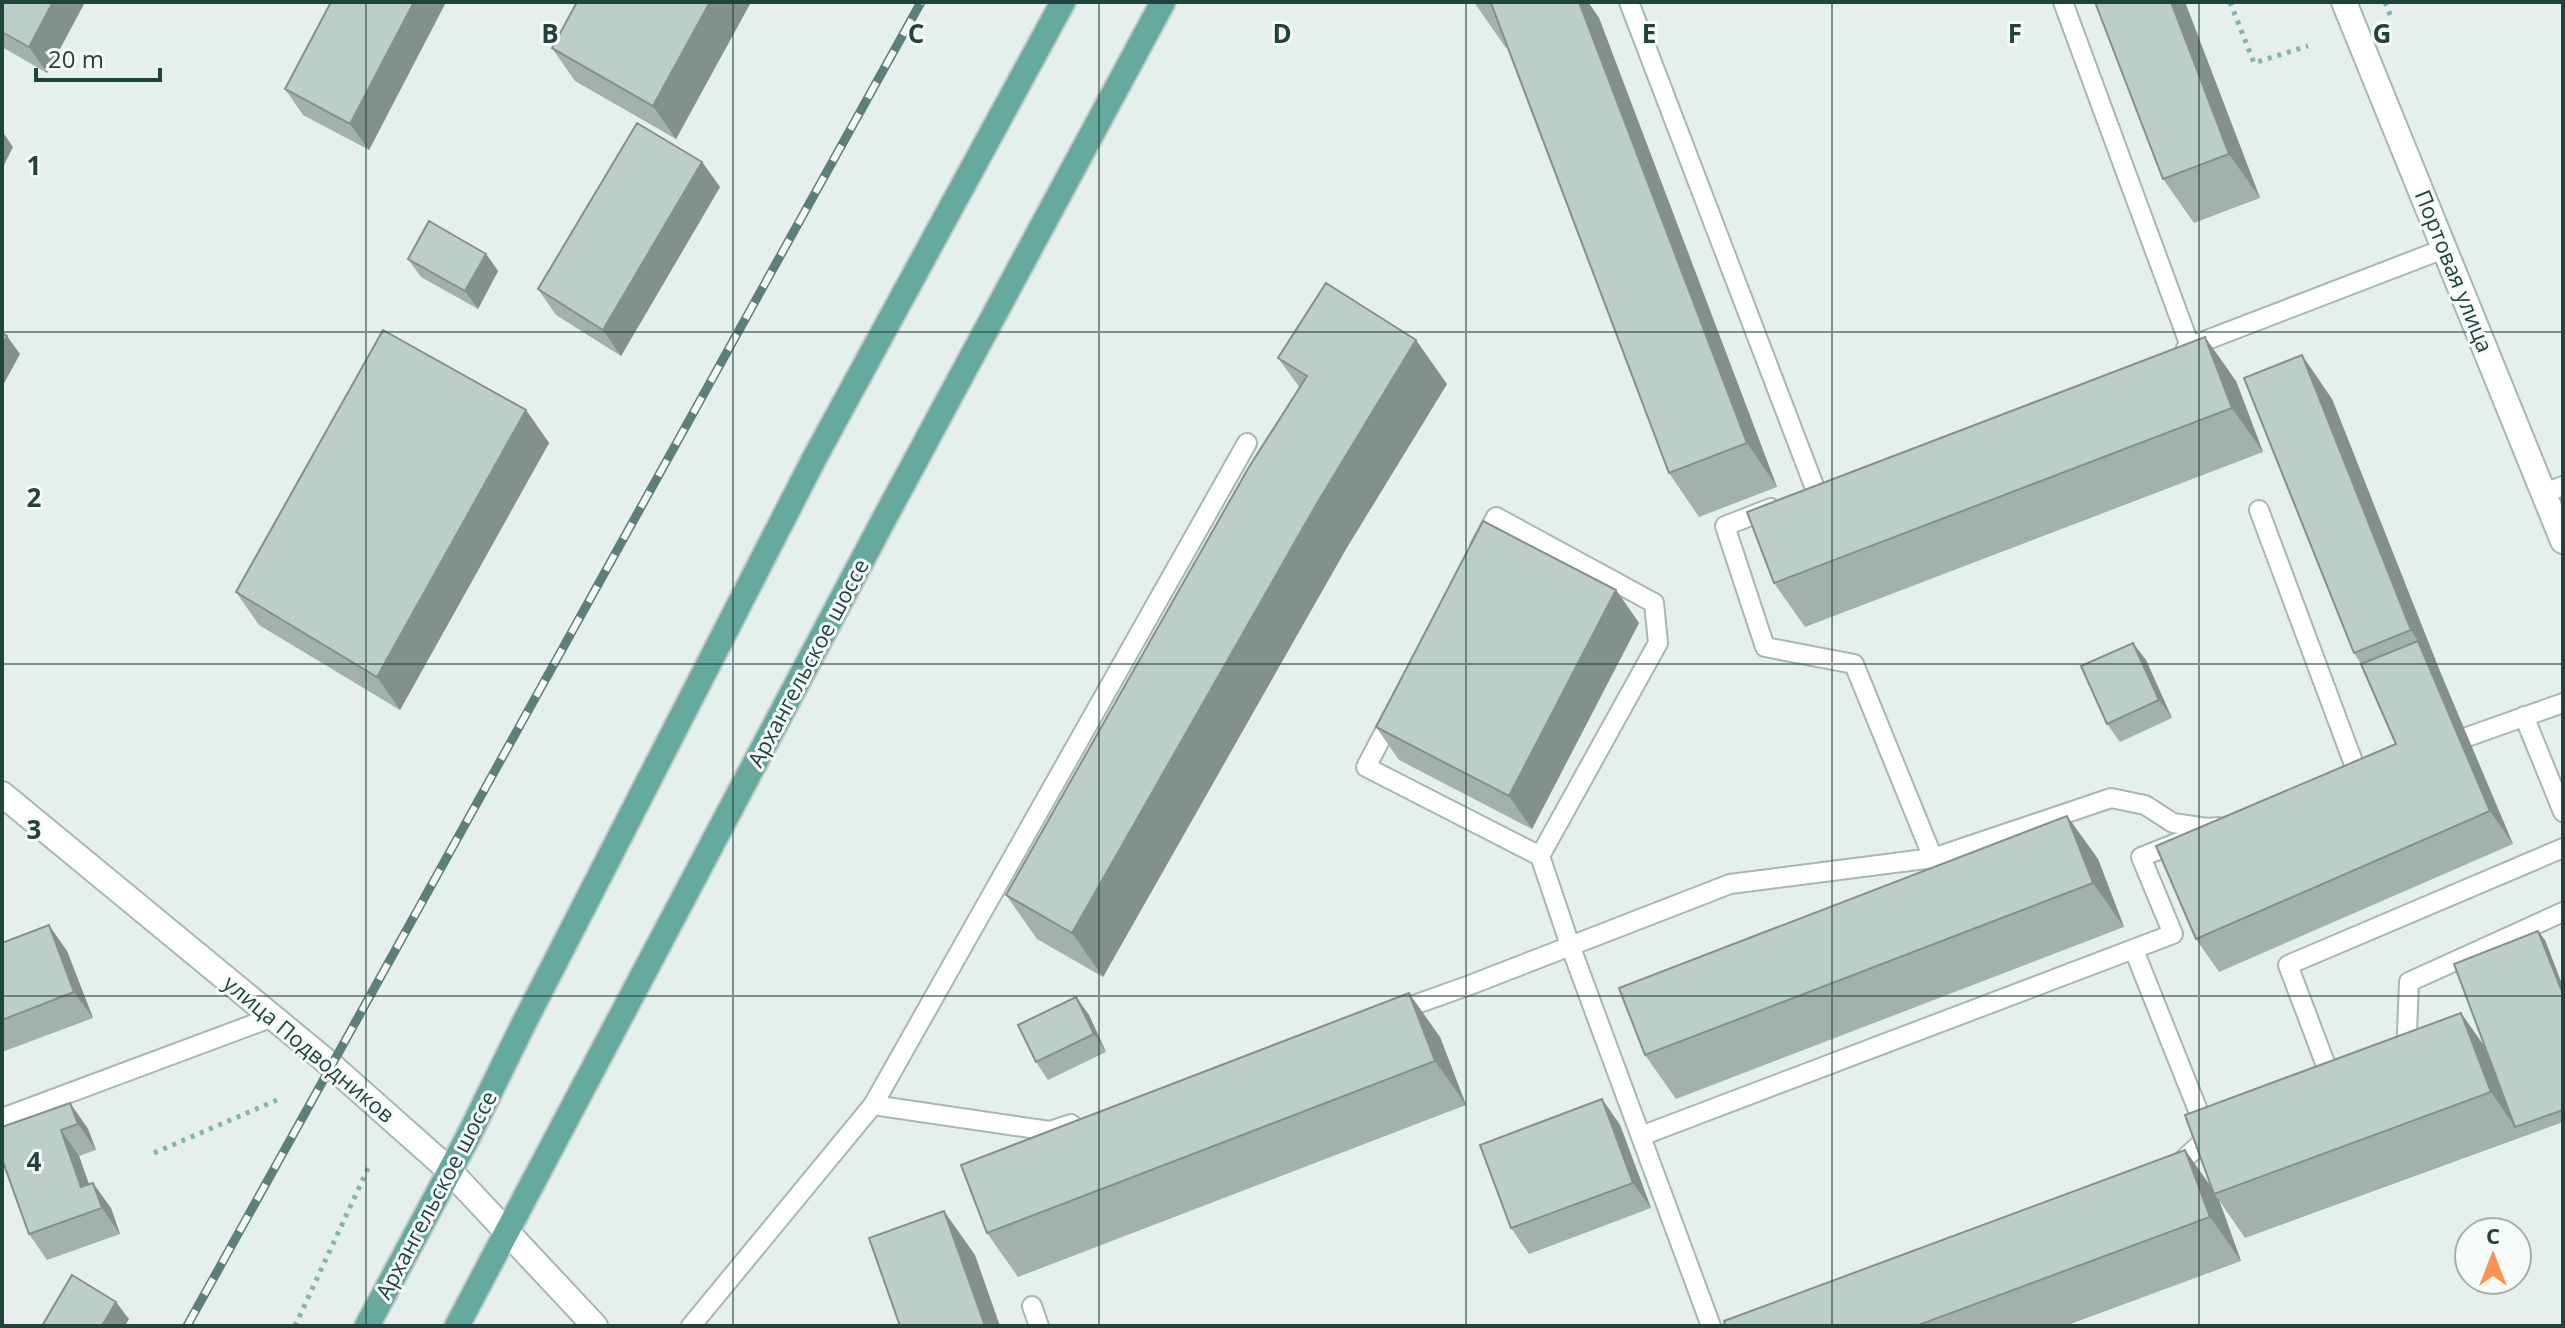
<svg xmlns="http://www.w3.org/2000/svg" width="2565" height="1328" font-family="'Open Sans',sans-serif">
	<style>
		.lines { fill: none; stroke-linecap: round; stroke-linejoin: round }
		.lane-casing { stroke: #a6b8b4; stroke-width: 22 }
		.street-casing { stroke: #a6b8b4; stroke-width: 28 }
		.primary-casing { stroke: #c1cac9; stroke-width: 28 }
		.path { stroke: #82b6ac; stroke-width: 5; stroke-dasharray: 4 6; stroke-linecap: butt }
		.lane { stroke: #fff; stroke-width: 18 }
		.street { stroke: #fff; stroke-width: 24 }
		.primary { stroke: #65a99f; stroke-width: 24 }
		.rail-casing { stroke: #5c7f79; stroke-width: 9 }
		.rail { stroke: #f6fbf9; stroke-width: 6; stroke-dasharray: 18; stroke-linecap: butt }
		.wall { fill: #a2b1ac }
		.shaded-wall { fill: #84908c }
		.building { fill: #bccec8; stroke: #84908c; stroke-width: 2 }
		.grid { fill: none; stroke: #21433e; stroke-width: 2; stroke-opacity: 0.55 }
		.labels { text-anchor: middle; stroke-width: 6; stroke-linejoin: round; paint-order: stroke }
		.street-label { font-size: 22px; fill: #21433e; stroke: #f6fbf9 }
		.grid-label { font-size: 26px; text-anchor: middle; font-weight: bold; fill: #21433e; stroke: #f6fbf9; stroke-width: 6; stroke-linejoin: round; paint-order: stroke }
	</style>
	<rect width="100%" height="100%" fill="#e5efec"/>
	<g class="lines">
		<g class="lane-casing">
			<path id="lane" d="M1629 2 1816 491
				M2063 2 2190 346
				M2186 348 2446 248
				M2544 493 2563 486
				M1771 508 1725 526 1765 647 1854 664 1933 858
				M2259 510 2358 775
				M1480 547 1496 517 1654 603 1658 643 1540 856
				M1393 716 1366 767 1540 856 1570 945 1711 1326
				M2524 716 2563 812
				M2467 737 2563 703
				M2134 950 2207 1133
				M1394 1012 1470 985 1730 884 1933 858 2111 798 2145 805 2173 823 2207 828 2219 827
				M2406 1057 2409 982 2563 912
				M2333 1084 2288 965 2563 848
				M873 1105 1050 1131 1071 1124
				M2 1118 273 1017
				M1641 1136 2173 934 2141 857 2179 842
				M2172 1170 2208 1137
				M1032 1306 1039 1326
				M691 1326 873 1105 1247 443"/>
		</g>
		<g class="street-casing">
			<path id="street" d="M2344 2 2563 541
				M2 794 332 1066 448 1169 595 1326"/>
		</g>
		<g class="primary-casing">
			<path id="primary" d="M367 1326 468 1137 525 1021 815 457 1063 2
				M457 1326 883 521 1163 2"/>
		</g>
		<path class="path" d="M2230 2 2254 63 2308 46
			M2385 2 2391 17
			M154 1153 277 1100
			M295 1326 370 1164"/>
		<use href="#lane" class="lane"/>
		<use href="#street" class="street"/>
		<use href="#primary" class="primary"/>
		<g class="rail-casing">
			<path id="rail" d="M187 1326 921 2"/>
		</g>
		<use href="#rail" class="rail"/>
	</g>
	<path class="wall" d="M2 2H85L47 73 2 47Z
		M331 2H446L369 150 303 115 285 89Z
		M751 2 676 139 575 81 552 48Z
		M1474 2H1588L1599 18 1777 487 1699 517 1669 473 1507 47 1506 48Z
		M2185 2 2260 198 2194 223 2163 179Z
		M702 162 720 187 621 356 556 315 538 289Z
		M486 254 498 271 478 309 421 277 408 259Z
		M1278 358 1447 384 1346 549 1103 977 1037 939 1006 895 1300 388Z
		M2236 381 2263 452 1805 627 1774 583Z
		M2332 399 2441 674 2513 844 2219 972 2196 939 2396 744 2361 664 2354 653Z
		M526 410 549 443 400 710 259 625 236 592Z
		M1616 590 1639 623 1532 829 1399 760 1376 727Z
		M2146 660 2172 718 2120 742 2107 724Z
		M2067 816 2098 859 2124 927 1676 1099 1645 1055Z
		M2545 940 2563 987V1122L2245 1238 2219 1200 2241 1261 2065 1326H1725L2185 1150 2212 1188 2485 1048Z
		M2 943 67 951 93 1018 2 1052Z
		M1076 997 1089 1015 1106 1052 1048 1080 1036 1062Z
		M1440 1037 1466 1105 1018 1277 987 1233Z
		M1602 1099 1620 1125 1651 1208 1529 1254 1511 1228Z
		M70 1103 88 1129 96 1150 79 1156 89 1184 111 1208 120 1234 47 1260 29 1234Z"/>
	<path class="shaded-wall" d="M53 2H85L47 73 29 47Z
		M414 2H446L369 150 350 124Z
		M710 2H751L676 139 653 106Z
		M1579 2H1588L1599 18 1777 487 1747 443Z
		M2171 2H2185L2260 198 2229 154Z
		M2 131 13 147 2 169Z
		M702 162 720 187 621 356 603 330Z
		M486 254 498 271 478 309 465 291Z
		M7 336 20 354 2 387V346Z
		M2205 337 2236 381 2263 452 2232 408Z
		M1416 340 1447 384 1346 549 1103 977 1072 933 1316 505Z
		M2302 355 2332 399 2441 674 2513 844 2490 811 2418 641 2411 630Z
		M526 410 549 443 400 710 377 677Z
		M1616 590 1639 623 1532 829 1509 796Z
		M2133 643 2146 660 2172 718 2159 700Z
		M2067 816 2098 859 2124 927 2093 883Z
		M49 925 67 951 93 1018 74 992Z
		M2538 931 2545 940 2563 987V994Z
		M1409 993 1440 1037 1466 1105 1435 1061Z
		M1076 997 1089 1015 1106 1052 1094 1034Z
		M2461 1013 2492 1057 2515 1127 2491 1092Z
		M1602 1099 1620 1125 1651 1208 1633 1183Z
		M70 1103 88 1129 96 1150 78 1124Z
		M61 1130 79 1156 98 1210 81 1187Z
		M2185 1150 2216 1194H2214L2219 1200 2241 1261 2210 1217Z
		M93 1183 111 1208 120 1234 102 1208Z
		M944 1211 975 1255 1000 1326H985Z
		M116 1302 129 1319 125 1326H102Z"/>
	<path class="building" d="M2 2H53L29 47 2 32Z
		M331 2H414L350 124 285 89Z
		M577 2H710L653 106 552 48Z
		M1494 2H1579L1747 443 1669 473 1491 3Z
		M2095 2H2171L2229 154 2163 179Z
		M637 123 702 162 603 330 538 289Z
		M429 221 486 254 465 291 408 259Z
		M1326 283 1416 340 1316 505 1072 933 1006 895 1249 467 1307 376 1278 358Z
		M383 330 526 410 377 677 236 592Z
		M2 333 7 336 2 346Z
		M2205 337 2232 408 1774 583 1747 512Z
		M2302 355 2411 630 2354 653 2244 378Z
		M1483 521 1616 590 1509 796 1376 727Z
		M2418 641 2490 811 2196 939 2156 846 2396 744 2361 664Z
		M2133 643 2159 700 2107 724 2081 666Z
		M2067 816 2093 883 1645 1055 1619 988Z
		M49 925 74 992 2 1020V943Z
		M2538 931 2563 994V1110L2515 1127 2454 964Z
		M1409 993 1435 1061 987 1233 961 1165Z
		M1076 997 1094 1034 1036 1062 1018 1025Z
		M2461 1013 2491 1092 2214 1194 2185 1115Z
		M1602 1099 1633 1183 1511 1228 1480 1145Z
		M70 1103 78 1124 61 1130 81 1187 93 1183 102 1208 29 1234 2 1159V1127Z
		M2185 1150 2210 1217 1916 1326H1725L1724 1321Z
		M944 1211 985 1326H900L869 1238Z
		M72 1275 116 1302 102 1326H42Z"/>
	<path class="grid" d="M366 2V1326M733 2V1326M1099 2V1326M1466 2V1326M1832 2V1326M2199 2V1326M2 332H2563M2 664H2563M2 996H2563"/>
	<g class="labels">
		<g class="street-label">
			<text transform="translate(2454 271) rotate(68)" y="8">Портовая улица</text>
			<text transform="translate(808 663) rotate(-62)" y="8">Архангельское шоссе</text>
			<text transform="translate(309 1049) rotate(40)" y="8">улица Подводников</text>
			<text transform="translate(436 1195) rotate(-62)" y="8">Архангельское шоссе</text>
		</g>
	</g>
	<g class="grid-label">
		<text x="550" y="43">B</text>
		<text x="916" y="43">C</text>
		<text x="1282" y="43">D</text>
		<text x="1649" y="43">E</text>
		<text x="2015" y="43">F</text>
		<text x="2382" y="43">G</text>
		<text x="34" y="175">1</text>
		<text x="34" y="507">2</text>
		<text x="34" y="839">3</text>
		<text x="34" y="1171">4</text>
	</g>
	<rect width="2565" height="1328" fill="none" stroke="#21433e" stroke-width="8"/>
	<g transform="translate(2493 1256)"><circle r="38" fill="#f6fbf9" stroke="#a1b1ae" stroke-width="2"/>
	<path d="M0-6L14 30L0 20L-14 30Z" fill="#ff9153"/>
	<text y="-12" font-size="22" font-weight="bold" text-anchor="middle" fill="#21433e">С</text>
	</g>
	<path d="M36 68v12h124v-12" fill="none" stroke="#21433e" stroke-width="4"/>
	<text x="48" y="68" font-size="24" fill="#21433e" stroke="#f6fbf9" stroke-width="6" paint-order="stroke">20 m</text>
</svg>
